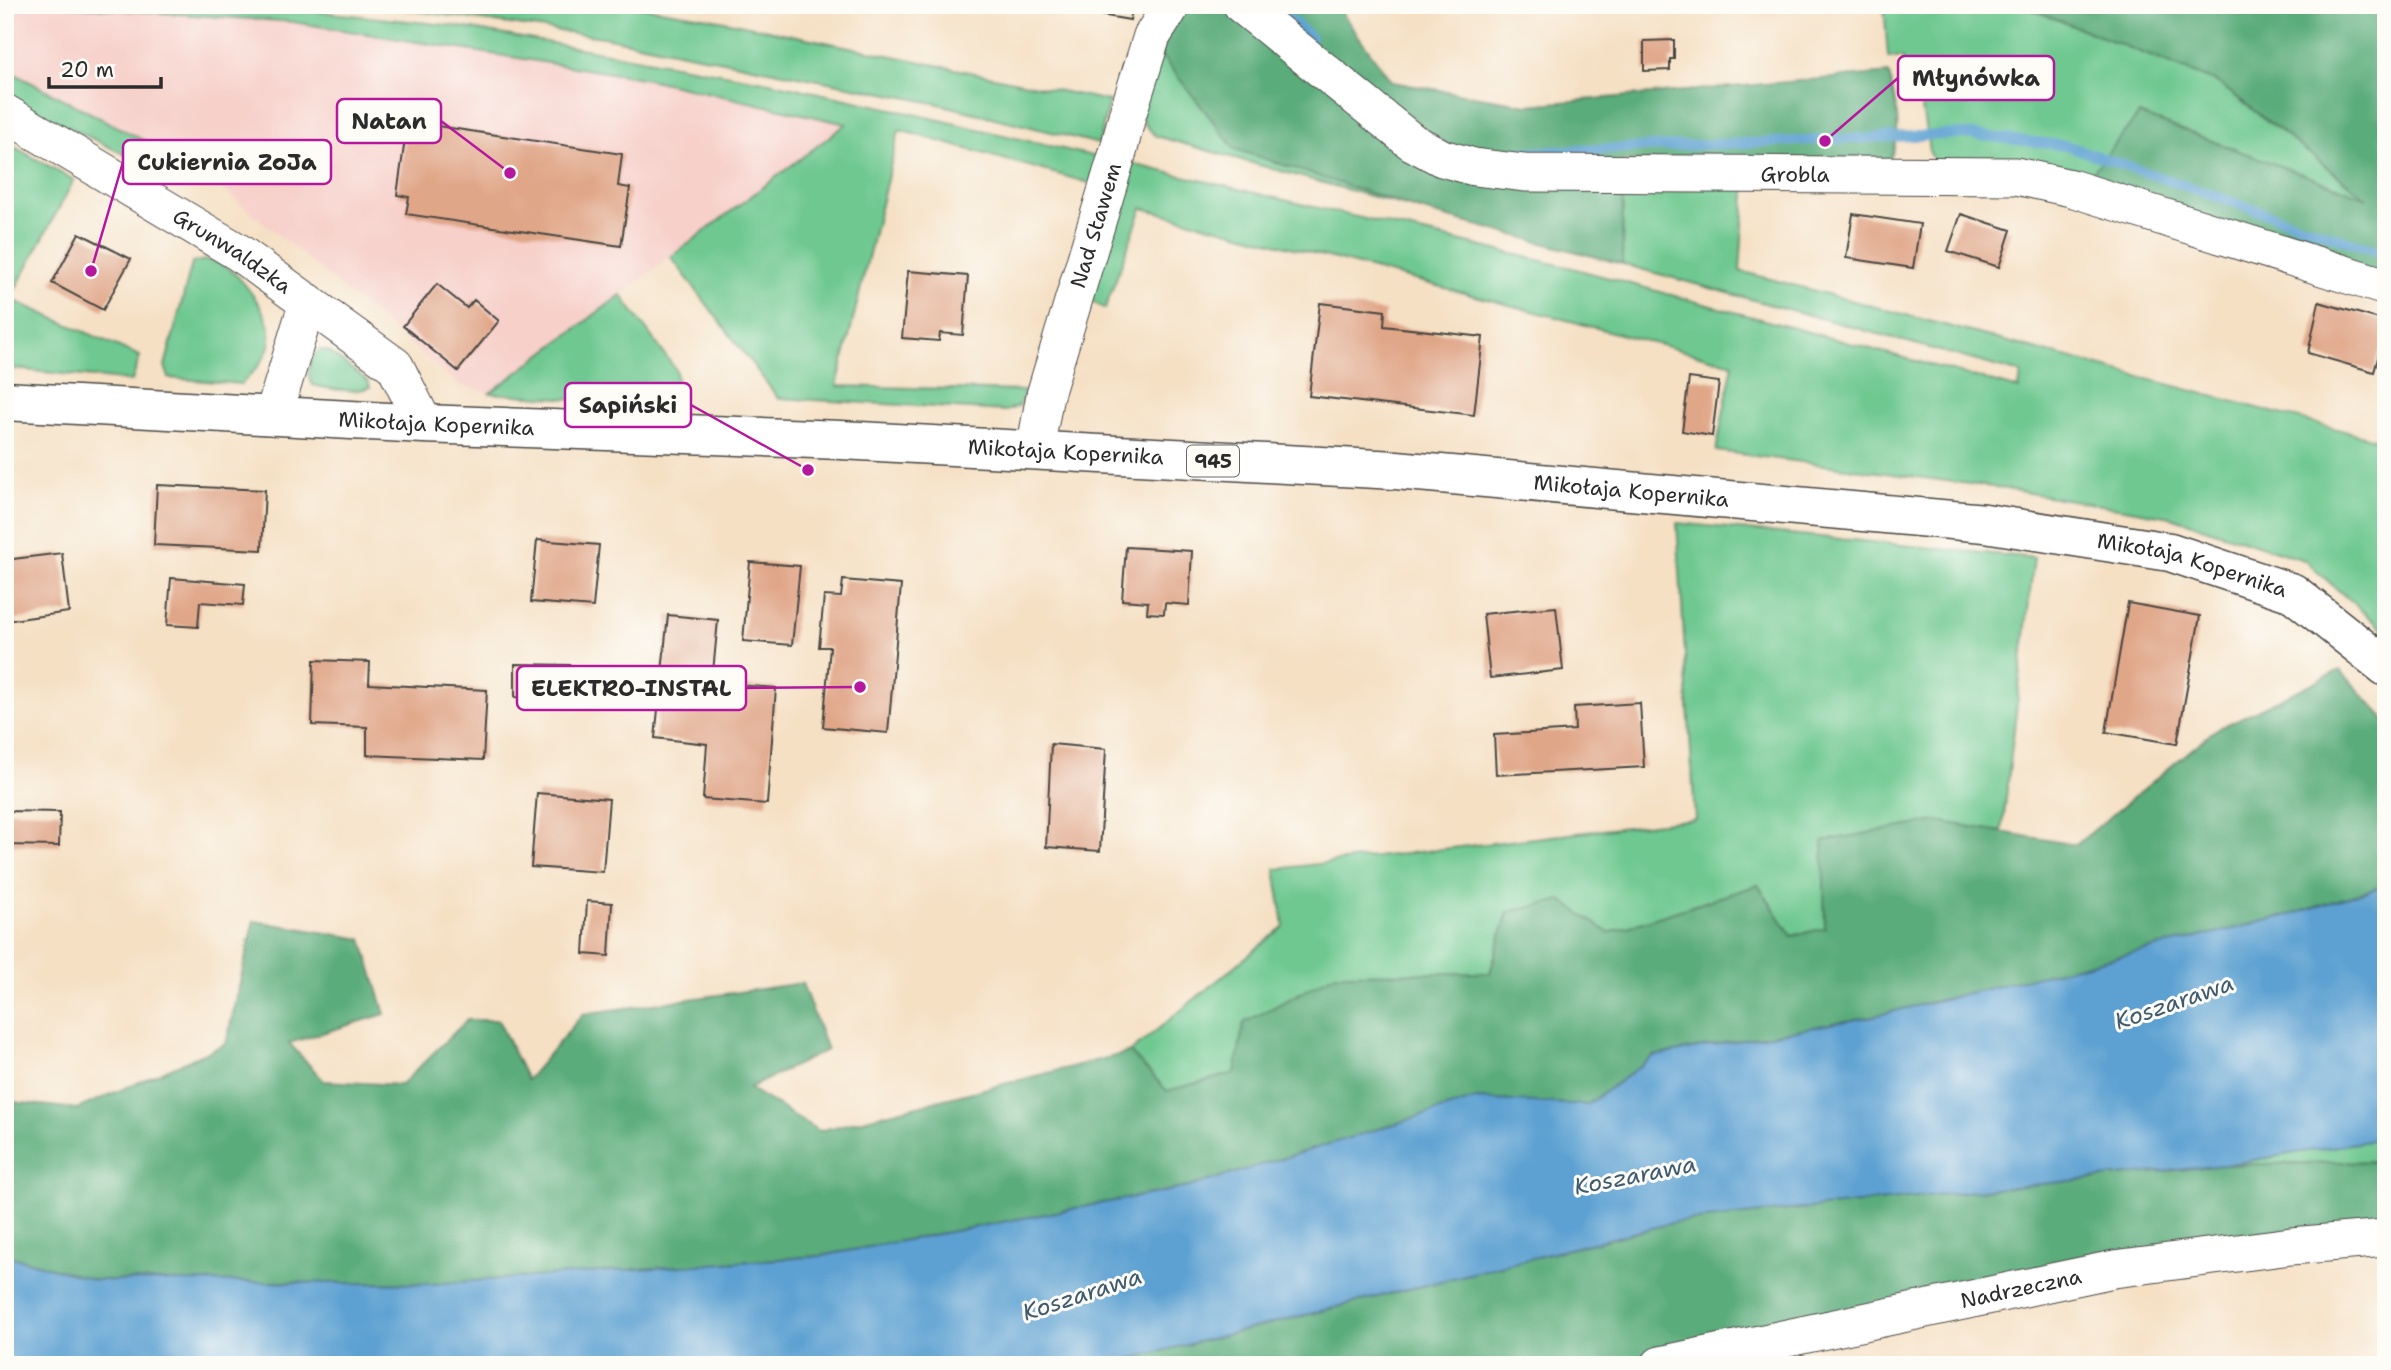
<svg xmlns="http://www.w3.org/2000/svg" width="2391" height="1370" font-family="'Shantell Sans',sans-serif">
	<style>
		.built { fill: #f7d0ca }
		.green { fill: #6ec890; stroke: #4c7a5e; stroke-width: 2 }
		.forest { fill: #5aac7a; stroke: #426c52; stroke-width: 2 }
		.water { fill: #5da1d2; stroke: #44667e; stroke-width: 2 }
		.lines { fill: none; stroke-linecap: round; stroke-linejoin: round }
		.stream { stroke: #5da1d2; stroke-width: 10 }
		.building { fill: #e0a688 }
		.minor-casing { stroke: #494642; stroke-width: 39 }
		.major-casing { stroke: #494642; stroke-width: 41 }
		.minor { stroke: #fff; stroke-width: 37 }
		.major { stroke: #fff; stroke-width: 38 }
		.labels { text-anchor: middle; stroke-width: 6; stroke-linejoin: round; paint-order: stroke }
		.shield { fill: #fdfcf7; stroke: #6a6a68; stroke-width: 2 }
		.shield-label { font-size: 19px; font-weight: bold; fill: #2b2b2b }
		.street-label { font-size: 21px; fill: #2b2b2b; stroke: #fdfcf7 }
		.water-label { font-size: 23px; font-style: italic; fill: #3f5a6e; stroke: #fdfcf7 }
		.leader { fill: none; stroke: #b5179e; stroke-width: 2.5 }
		.callout-dot { fill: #b5179e; stroke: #fdfcf7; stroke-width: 2.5 }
		.callout { fill: #fdfcf7; stroke: #b5179e; stroke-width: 2.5 }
		.callout-label { font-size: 23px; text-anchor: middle; font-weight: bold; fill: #2b2b2b }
	</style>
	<rect width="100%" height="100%" fill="#fdfcf7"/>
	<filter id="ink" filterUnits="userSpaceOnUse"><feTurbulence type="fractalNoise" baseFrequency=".0143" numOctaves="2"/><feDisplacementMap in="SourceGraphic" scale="14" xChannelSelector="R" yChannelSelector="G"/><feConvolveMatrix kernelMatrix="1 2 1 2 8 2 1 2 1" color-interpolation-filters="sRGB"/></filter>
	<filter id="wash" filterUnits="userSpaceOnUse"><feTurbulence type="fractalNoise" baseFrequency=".00686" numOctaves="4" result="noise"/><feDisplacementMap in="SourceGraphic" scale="28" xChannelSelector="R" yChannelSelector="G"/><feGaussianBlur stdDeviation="1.57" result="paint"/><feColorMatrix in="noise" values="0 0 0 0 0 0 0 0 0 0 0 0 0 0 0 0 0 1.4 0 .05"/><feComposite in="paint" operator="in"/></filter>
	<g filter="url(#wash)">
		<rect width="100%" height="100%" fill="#f5e0c4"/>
		<path class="built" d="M5 5H55L293 22 648 79 847 124 490 393 459 385 200 170 5 69Z"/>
		<path class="green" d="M55 5H256L455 26 764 81 901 111 1101 158 1093 184 899 130 837 386 1025 391 1019 406 1006 411 778 398 671 257 846 124 648 79 293 22Z
			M373 5H629L710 18 1109 101 1099 144 939 104 603 37Z
			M1884 5H2020L2217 82 2369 200 2139 114 2082 186 1934 161 1929 151 1922 108 1902 58 1888 57Z
			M1160 54 1235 149 1434 214 1156 136 1144 124 1141 110Z
			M5 69 176 157 169 167 154 169 5 96Z
			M5 142 74 180 10 299 140 356 132 381 5 368Z
			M1128 163 1572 268 2019 389 2021 373 1622 264 1623 184 1746 179 1740 271 2386 442V632L2304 560 2171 517 2000 488 1716 451 1733 364 1142 208 1105 309 1088 299Z
			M205 260C225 262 237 274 249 290 279 329 278 351 241 384L169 378 165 366 192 263Z
			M621 295 676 370 677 387 674 398 652 405 490 393Z
			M320 350 328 351 368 381 370 387C353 394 330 389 313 385 305 375 310 357 320 350Z
			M1677 523 2034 558 2002 832 1937 821 1824 841 1825 929 1791 936 1758 885 1609 933 1508 912 1490 973 1336 974 1244 1023 1235 1073 1167 1091 1130 1052 1284 926 1275 869 1695 819Z
			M2386 1138V1161L2224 1165Z"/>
		<path class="forest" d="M1200 5H1227L1399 141 1623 184 1622 264 1434 214 1235 149 1160 54C1170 31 1174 14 1200 5Z
			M1254 5H1336L1392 82 1527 105 1889 73C1896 110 1904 125 1889 162L1470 161Z
			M2020 5H2386V282L2082 186 2139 114 2367 198 2217 82Z
			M2340 670 2386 720V885L2294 914 1874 1016 1654 1056 1587 1105 1476 1099 1189 1187 821 1256 432 1284 94 1280 5 1255V1101L77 1109 226 1044 254 921 362 939 385 1014 289 1043 324 1081 401 1085 467 1020H498L527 1080 583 1014 802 983 827 1050 749 1088 819 1131 1130 1052 1167 1091 1235 1073 1244 1023 1336 974 1490 973 1508 912 1561 900 1609 933 1758 885 1792 936 1825 928 1823 841 1937 821 2076 845 2215 730Z
			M2386 1161V1226L1704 1343 1615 1365H1106L1676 1222 2224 1165Z"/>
		<path class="water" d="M2386 885V1138L2224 1165 1676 1222 1106 1365H5V1255L94 1280 432 1284 821 1256 1189 1187 1476 1099 1587 1105 1654 1056 1874 1016 2294 914Z"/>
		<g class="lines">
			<path class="stream" d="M1275 5 1311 38
				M1504 153 1965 134 2068 146 2386 254"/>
		</g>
		<g id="blocks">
			<path class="building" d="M1072 5H1133L1130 20 1071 10Z
				M1674 40V59H1670V70L1644 71V41Z
				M424 124 622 154 618 186 630 188 621 246 406 214 409 197 397 195 405 139 422 142Z
				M1853 214 1920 224 1913 268 1846 258Z
				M1961 214 2011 230 1999 267 1948 251Z
				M79 233 131 259 103 310 52 283Z
				M908 271 968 276 963 335 940 333 939 341 902 338Z
				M437 284 467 308 474 300 499 321 458 371 403 326Z
				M2319 302 2386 321 2383 340 2386 341V352L2380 351 2374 372 2308 353Z
				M1320 303 1385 311 1384 326 1483 337 1474 415 1309 396Z
				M1689 378 1719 382 1712 436 1682 431Z
				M157 485 265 490 262 550 154 545Z
				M537 540 599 545 593 607 531 602Z
				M1126 547 1192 551 1189 605 1165 603 1164 614 1147 613 1148 602 1122 600Z
				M62 553 69 612 5 621V560Z
				M750 562 800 566 792 645 743 641Z
				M171 578 245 584 243 605 200 602 198 627 167 625Z
				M843 580 901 585 888 733 823 727 830 647H819L824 596 841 597Z
				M2128 603 2200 616 2177 744 2106 732Z
				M1556 607 1563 670 1490 678 1483 614Z
				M668 615 718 620 712 683 776 688 767 804 703 799 707 744 655 738Z
				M314 660 370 662 369 684 487 690 483 760 367 755V727L312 725Z
				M515 664 570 665 569 698 515 697Z
				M1640 703 1644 767 1496 775 1494 735 1575 730 1574 707Z
				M1051 744 1106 749 1100 851 1046 847Z
				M537 793 609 799 603 872 531 867Z
				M5 811 60 812 59 846 5 845Z
				M587 901 612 903 609 956 584 954Z"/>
		</g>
	</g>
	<g filter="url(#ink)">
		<use href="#blocks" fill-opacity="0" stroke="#494642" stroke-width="2"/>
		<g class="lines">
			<g class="minor-casing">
				<g id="minor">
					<path id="s1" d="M1242 5 1412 142 1442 158 1474 167 1525 173 2016 176 2071 188 2386 287"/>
					<path id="s2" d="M5 113 238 252 395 366 424 424"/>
					<path d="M273 416 308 302"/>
					<path id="s3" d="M1035 450 1045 395 1119 149 1127 116 1152 36 1172 5"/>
					<path id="s4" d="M1660 1365 2114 1269 2291 1246 2386 1238"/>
				</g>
			</g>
			<g class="major-casing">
				<g id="major">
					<path id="s5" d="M5 401 424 424 841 440 1396 470 1985 523 2170 552 2293 593 2386 667"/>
				</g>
			</g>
			<use href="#minor" class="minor"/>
			<use href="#major" class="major"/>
		</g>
	</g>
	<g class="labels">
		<rect class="shield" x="1187" y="445.5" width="52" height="31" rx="5"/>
		<g class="shield-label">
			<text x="1213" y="468">945</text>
		</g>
		<g class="street-label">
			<text dy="7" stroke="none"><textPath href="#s1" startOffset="607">Grobla</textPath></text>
			<text dy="7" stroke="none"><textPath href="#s3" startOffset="233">Nad Stawem</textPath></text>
			<text dy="7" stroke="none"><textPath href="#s2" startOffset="266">Grunwaldzka</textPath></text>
			<text dy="7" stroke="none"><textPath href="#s5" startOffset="432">Mikołaja Kopernika</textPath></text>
			<text dy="7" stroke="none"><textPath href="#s5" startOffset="1062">Mikołaja Kopernika</textPath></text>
			<text dy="7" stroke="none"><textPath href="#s5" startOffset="1629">Mikołaja Kopernika</textPath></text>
			<text dy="7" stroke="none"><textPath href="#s5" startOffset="2196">Mikołaja Kopernika</textPath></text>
			<text dy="7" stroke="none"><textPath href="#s4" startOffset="369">Nadrzeczna</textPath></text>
		</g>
		<g class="water-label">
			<text transform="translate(2174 1002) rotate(-19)" y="8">Koszarawa</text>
			<text transform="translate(1635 1175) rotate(-11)" y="8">Koszarawa</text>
			<text transform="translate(1082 1294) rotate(-18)" y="8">Koszarawa</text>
		</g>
	</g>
	<path class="leader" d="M1825 141L1898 78M510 173L441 121M91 271L123 162M808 470L691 405M860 687L746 688"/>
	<g class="callout-dot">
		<circle cx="1825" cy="141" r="7"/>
		<circle cx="510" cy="173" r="7"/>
		<circle cx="91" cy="271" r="7"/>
		<circle cx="808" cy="470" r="7"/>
		<circle cx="860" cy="687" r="7"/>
	</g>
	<g class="callout">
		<rect x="1898" y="56" width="156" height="44" rx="7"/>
		<rect x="337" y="99" width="104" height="44" rx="7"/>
		<rect x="123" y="140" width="208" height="44" rx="7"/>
		<rect x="565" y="383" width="126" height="44" rx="7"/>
		<rect x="517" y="666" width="229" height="44" rx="7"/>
	</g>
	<g class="callout-label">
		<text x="1976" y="86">Młynówka</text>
		<text x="389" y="129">Natan</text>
		<text x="227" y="170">Cukiernia ZoJa</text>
		<text x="628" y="413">Sapiński</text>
		<text x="631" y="696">ELEKTRO-INSTAL</text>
	</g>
	<rect width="2391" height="1370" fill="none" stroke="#fdfcf7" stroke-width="28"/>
	<path d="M49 77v10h112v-10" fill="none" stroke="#2b2b2b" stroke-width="3.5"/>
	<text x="60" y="77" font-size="21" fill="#2b2b2b" stroke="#fdfcf7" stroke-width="5" paint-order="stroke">20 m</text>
</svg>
